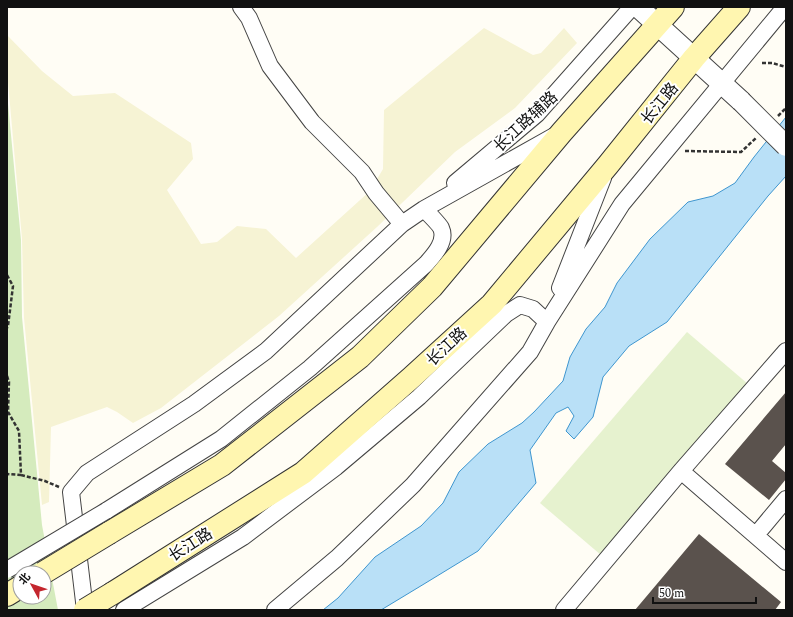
<svg xmlns="http://www.w3.org/2000/svg" width="793" height="617" font-family="Spectral,'Noto Sans SC',serif">
	<style>
		.farmland { fill: #f6f3d4 }
		.green { fill: #d5ebbd; fill-rule: evenodd }
		.pitch { fill: #e6f2cf }
		.water { fill: #b9e0f7; stroke: #3f96cf }
		.building { fill: #5a524d }
		.lines { fill: none; stroke-linecap: round; stroke-linejoin: round }
		.minor-casing { stroke: #444; stroke-width: 18 }
		.tertiary-casing { stroke: #444; stroke-width: 22 }
		.secondary-casing { stroke: #333; stroke-width: 24 }
		.path { stroke: #333; stroke-width: 2.5; stroke-dasharray: 4 2; stroke-linecap: butt }
		.minor { stroke: #fff; stroke-width: 16 }
		.tertiary { stroke: #fff; stroke-width: 20 }
		.secondary { stroke: #fff6b0; stroke-width: 22 }
		.minor-bridge-casing { stroke: #444; stroke-width: 18; stroke-linecap: butt }
		.tertiary-bridge-casing { stroke: #444; stroke-width: 22; stroke-linecap: butt }
		.secondary-bridge-casing { stroke: #333; stroke-width: 24; stroke-linecap: butt }
		.minor-bridge { stroke: #fff; stroke-width: 16 }
		.tertiary-bridge { stroke: #fff; stroke-width: 20 }
		.secondary-bridge { stroke: #fff6b0; stroke-width: 22 }
		.labels { text-anchor: middle; stroke-width: 4; stroke-linejoin: round; paint-order: stroke }
		.street-label { font-size: 16px; fill: #111; stroke: #fff }
	</style>
	<rect width="100%" height="100%" fill="#fffdf5"/>
	<path class="farmland" d="M484 28 533 55 541 53 564 28 577 43 515 108 455 152 377 227 279 316 161 408 133 423 117 412 107 407 51 427 49 502 42 505 24 318 22 239 7 71V35L42 71 73 96 115 93 191 143 193 159 167 190 201 244 217 242 237 226 266 229 296 258 370 191 383 169 384 110Z"/>
	<path class="green" d="M7 93 21 240 22 317 42 525 58 610H7ZM20 573H44V597H20Z"/>
	<path class="pitch" d="M687 332 748 384 601 555 540 503Z"/>
	<path class="water" d="M786 117V176L768 196 667 322 629 346 603 377 593 417 574 439 566 431 574 416 568 407 556 413 530 450 536 483 478 551 424 584 381 610H323L338 598 375 557 421 526 443 503 459 472 488 444 522 423 534 412 563 381 570 357 586 329 605 307 617 283 650 239 688 202 713 196 735 183 754 157Z"/>
	<path class="building" d="M786 392V444L772 461 786 473V479L769 500 725 464Z
		M699 534 781 602 775 610H635Z"/>
	<g class="lines">
		<g class="minor-casing">
			<path id="minor" d="M241 7 249 18 270 66 312 122 362 172 376 193 402 224
				M455 183 537 114 632 7
				M560 288 603 178
				M681 471 786 562
				M106 511 221 439 310 368 426 264C434 255 447 241 441 228 439 224 428 213 424 209
				M756 535 786 499
				M85 610 71 492 87 473 194 404 266 351 402 224 424 209 554 136
				M124 610 243 537 336 467 419 397 506 314 520 305 533 309 547 322
				M275 610 337 558 413 485 530 352 547 322 622 204 785 7
				M564 610 681 471 786 351"/>
		</g>
		<g class="tertiary-casing">
			<path id="tertiary" d="M638 7 741 101"/>
		</g>
		<g class="secondary-casing">
			<path id="secondary" d="M109 533 222 465 360 357 432 287 562 132 673 7
				M113 593 303 473 411 378 492 304 608 165 694 58 739 7
				M7 595 20 587"/>
		</g>
		<path class="path" d="M762 63H772L786 67
			M778 116 786 108
			M685 151 741 152 756 138
			M7 275 13 286 8 326 7 328
			M7 376 9 382 8 412 19 431 21 475 7 474
			M21 475 45 481 59 487"/>
		<use href="#minor" class="minor"/>
		<use href="#tertiary" class="tertiary"/>
		<use href="#secondary" class="secondary"/>
		<g class="minor-bridge-casing">
			<path id="minor-bridge" d="M7 570 106 511"/>
		</g>
		<g class="tertiary-bridge-casing">
			<path id="tertiary-bridge" d="M741 101 786 146"/>
		</g>
		<g class="secondary-bridge-casing">
			<path id="secondary-bridge" d="M43 573 109 533
				M85 610 113 593"/>
		</g>
		<use href="#minor-bridge" class="minor-bridge"/>
		<use href="#tertiary-bridge" class="tertiary-bridge"/>
		<use href="#secondary-bridge" class="secondary-bridge"/>
	</g>
	<g class="labels">
		<g class="street-label">
			<text transform="translate(659 103) rotate(-51)" y="6">长江路</text>
			<text transform="translate(525 121) rotate(-43)" y="6">长江路辅路</text>
			<text transform="translate(446 346) rotate(-43)" y="6">长江路</text>
			<text transform="translate(190 544) rotate(-32)" y="6">长江路</text>
		</g>
	</g>
	<rect width="793" height="617" fill="none" stroke="#111111" stroke-width="16"/>
	<g transform="translate(32 585) rotate(310)"><circle r="19" fill="#ffffff" stroke="#a0a0a0"/>
	<path d="M0-3L7 15L0 10L-7 15Z" fill="#c4262e"/>
	<text y="-6" font-size="11" font-weight="bold" text-anchor="middle" fill="#111111">北</text>
	</g>
	<path d="M653 597v6h103v-6" fill="none" stroke="#111111" stroke-width="2"/>
	<text x="659" y="597" font-size="12" fill="#111111" stroke="#ffffff" stroke-width="3" paint-order="stroke">50 m</text>
</svg>
